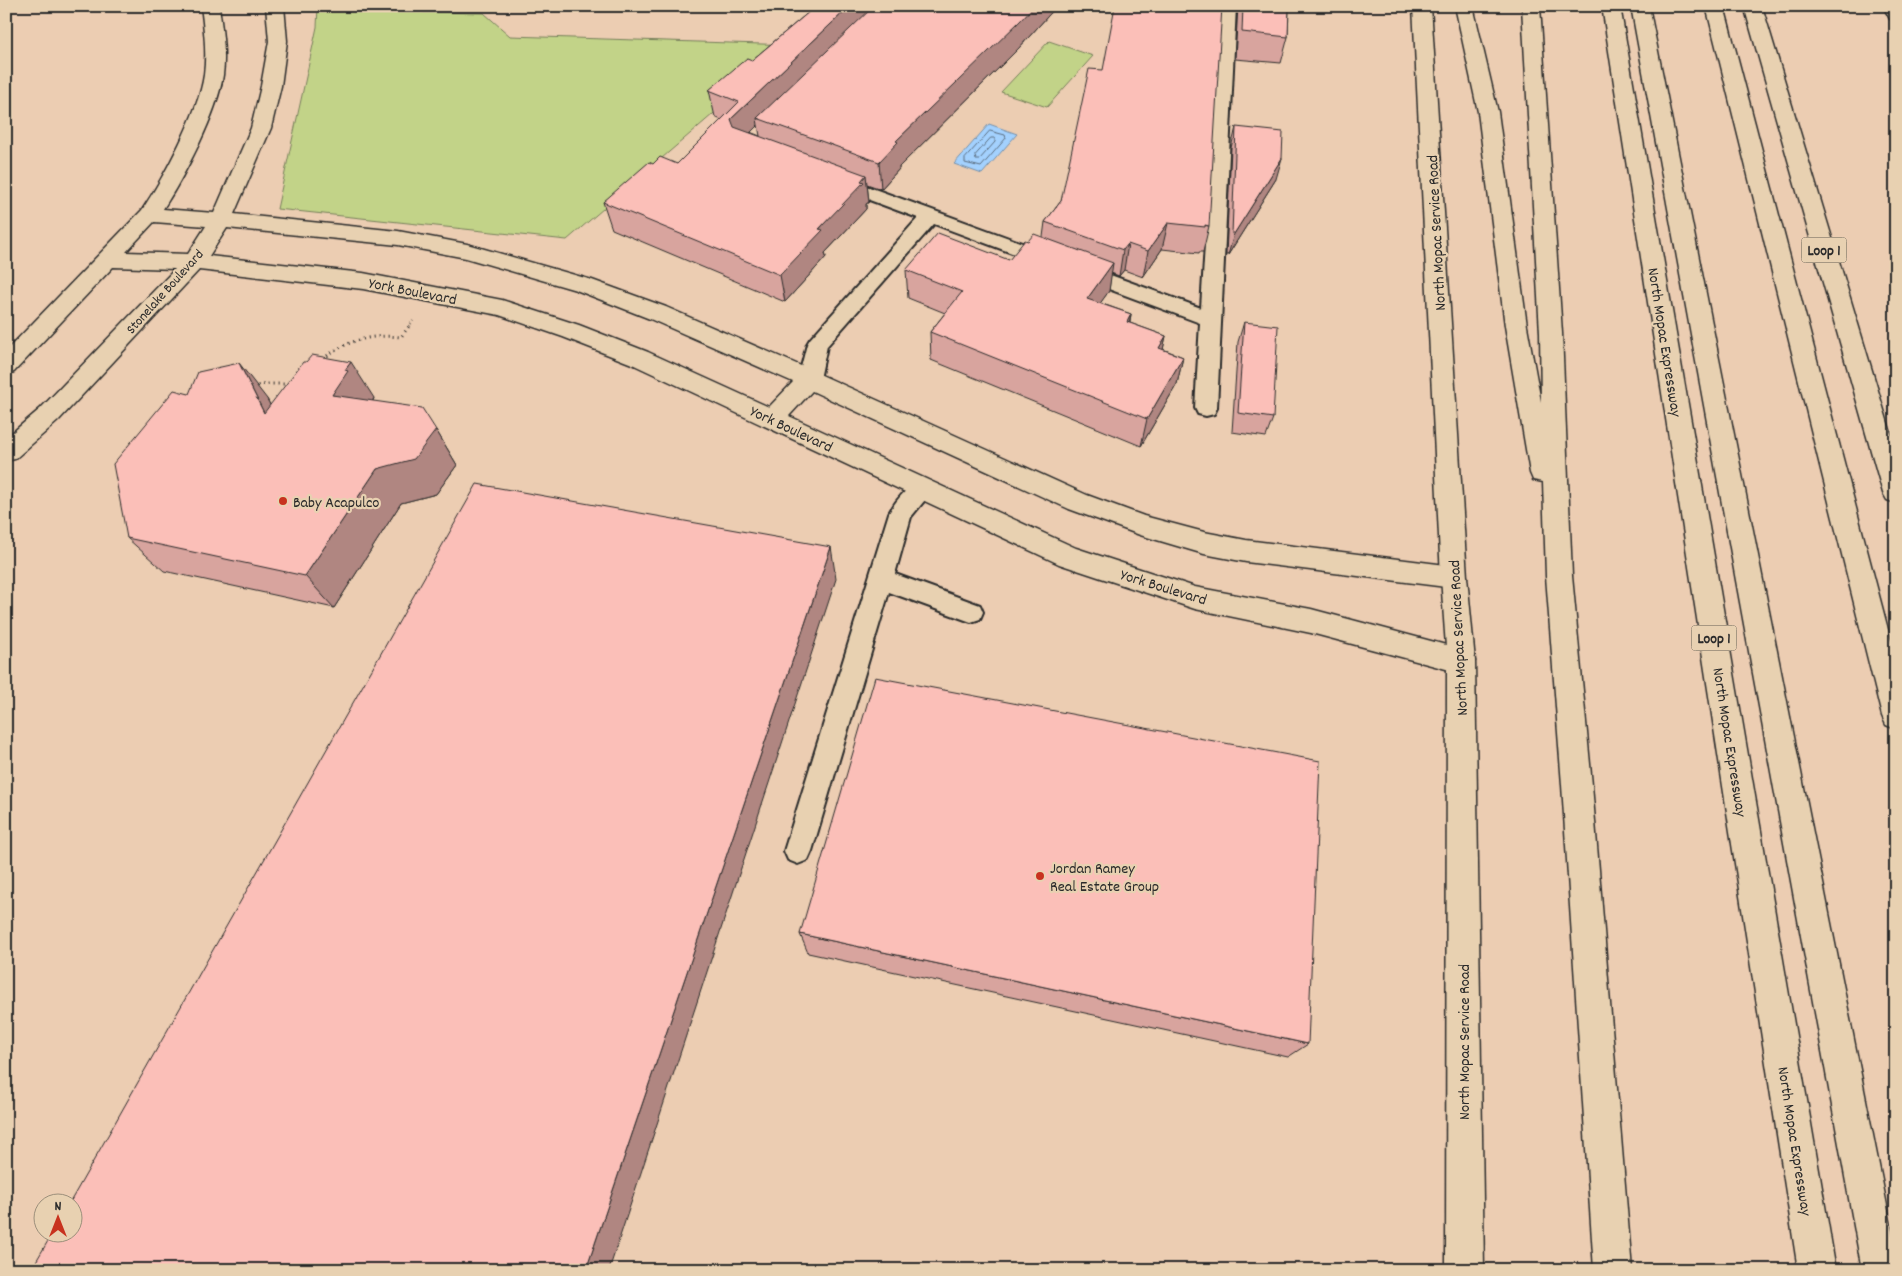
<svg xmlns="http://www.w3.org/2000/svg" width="1902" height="1276" font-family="Dekko,sans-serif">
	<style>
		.green { fill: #c2d388; stroke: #767f5a }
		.water { fill: #a3d1fe; stroke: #738faa }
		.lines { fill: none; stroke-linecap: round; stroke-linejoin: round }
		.shore { stroke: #5b6d7f; stroke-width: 1 }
		.service-casing { stroke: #2b2b2b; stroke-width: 4 }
		.minor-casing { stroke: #2b2b2b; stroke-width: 3 }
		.secondary-casing { stroke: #2b2b2b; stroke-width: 3 }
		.motorway-casing { stroke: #2b2b2b; stroke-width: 3 }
		.path-far1 { stroke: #2b2b2b; stroke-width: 2.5; stroke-dasharray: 0.5 2.5; stroke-linecap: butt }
		.path { stroke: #2b2b2b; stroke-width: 3; stroke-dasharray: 1 4; stroke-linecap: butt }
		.service { fill: #e8d1b1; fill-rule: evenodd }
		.minor { fill: #e8d1b1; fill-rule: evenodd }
		.secondary { fill: #e8d1b1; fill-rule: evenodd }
		.motorway { fill: #e8d1b1; fill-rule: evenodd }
		.wall { fill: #d8a49e; stroke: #2b2b2b; fill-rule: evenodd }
		.shaded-wall { fill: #b08681; stroke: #2b2b2b }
		.building { fill: #fbbfb8; stroke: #2b2b2b }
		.poi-dot { fill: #c8321e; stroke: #e8d1b1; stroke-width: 2 }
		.labels { text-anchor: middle; stroke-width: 4.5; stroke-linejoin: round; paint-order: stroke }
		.far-street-label { font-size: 14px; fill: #2b2b2b; stroke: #e8d1b1 }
		.shield { fill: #e8d1b1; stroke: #645d53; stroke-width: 1 }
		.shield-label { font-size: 15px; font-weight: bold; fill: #2b2b2b }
		.street-label { font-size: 16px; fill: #2b2b2b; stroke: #e8d1b1 }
		.poi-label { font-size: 16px; fill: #2b2b2b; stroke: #e8d1b1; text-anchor: start }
	</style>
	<rect width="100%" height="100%" fill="#eccdb2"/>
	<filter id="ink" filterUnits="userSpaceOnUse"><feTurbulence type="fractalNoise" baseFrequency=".02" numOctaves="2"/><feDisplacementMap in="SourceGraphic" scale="10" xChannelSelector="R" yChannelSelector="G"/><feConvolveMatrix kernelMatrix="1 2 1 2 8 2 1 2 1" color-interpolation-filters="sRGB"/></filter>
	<g filter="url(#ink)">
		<path class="green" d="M318 6H412L424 12 484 13 510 36 793 45 567 240 277 209 317 27Z
			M1049 41 1093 56 1047 107 1001 92Z"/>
		<path class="water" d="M989 124 1017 134 982 174 954 164Z"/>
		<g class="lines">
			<path class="shore" d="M990 131 1005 135 1006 138 981 167 965 163V159Z
				M991 138H995V142L979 160H976L975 156Z"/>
			<g class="service-casing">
				<path id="service" d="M1220 6H1236L1217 408 1214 414 1206 416 1198 414 1195 408 1200 323 934 224 827 346 820 379 817 385 809 387 801 385 798 379 807 344 810 339 918 218 829 185 827 181 829 177 836 175 1201 308Z
					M923 480 931 483 934 489 911 517 895 574 980 605 983 612 980 619 971 622 889 592 812 851 808 860 798 864 788 860 784 851 889 513C896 500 909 484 923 480Z"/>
			</g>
			<g class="minor-casing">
				<path id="minor" d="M201 6H219C222 29 226 52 223 75 218 112 184 177 163 209L214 213 251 128 261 86 269 41 266 6H284L287 41 281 86 271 128 234 214 398 231 467 244 592 280 666 307 817 373 1087 495 1144 516 1204 532 1246 540 1454 566 1463 569 1467 577 1463 585 1454 588 1246 562 1204 554 1140 535 1069 509 812 391 789 416 1076 548 1195 587 1311 609 1461 649 1471 652 1475 661 1471 670 1461 673 1311 633 1195 609 1059 564 632 364 563 337 499 315 363 289 199 270 58 421 15 459 6 461V438L40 409 175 269 113 267 14 372 6 374V351L142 210C163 179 199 112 204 75 207 52 204 29 201 6ZM154 222 206 226 188 254 126 252ZM227 228 398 245 466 258 576 290 650 319 793 382 769 407 648 352 579 325 502 300 363 273 209 256Z"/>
			</g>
			<g class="secondary-casing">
				<path id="secondary" d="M1413 6H1431L1467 577 1475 661 1484 1270H1446L1447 661 1441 577Z
					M1883 6H1896V20L1890 19Z"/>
			</g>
			<g class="motorway-casing">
				<path id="motorway" d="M1455 6H1473L1498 112 1527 326 1541 402 1540 333 1522 6H1540L1562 333 1572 576 1592 785 1632 1270H1594L1562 785 1546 576 1543 482 1533 480 1530 473 1505 326 1478 112Z
					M1602 6H1620L1836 1270H1798Z
					M1631 6H1649L1896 1251V1270H1862Z
					M1706 6H1724L1896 660V729L1886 725 1882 716Z
					M1744 6H1762L1896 450V503L1887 500 1883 493Z"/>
			</g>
			<path class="path-far1" d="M409 326 413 321"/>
			<path class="path" d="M323 359C347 340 371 334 401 337L410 325
				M253 387 265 384H289"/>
			<use href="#service" class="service"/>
			<use href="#minor" class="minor"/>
			<use href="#secondary" class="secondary"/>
			<use href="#motorway" class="motorway"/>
		</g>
		<path class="wall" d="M816 6H1057L1018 49 899 167V169L881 189 867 184 869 202 866 204V209L825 253 826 257 785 302 612 229 603 202 653 164H677L721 120 715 117 709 90 752 60ZM758 125 760 136 750 132Z
			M1238 6H1289L1288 37 1281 63 1235 59Z
			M1236 127 1276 179 1228 255H1226L1231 148Z
			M1061 201 1209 226 1203 252H1199V253L1162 249 1143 277 1124 270 1119 276 1111 273 1109 291 1100 303 1131 314 1130 323 1166 336 1163 349 1183 357 1177 384 1141 446 931 360 930 332 945 313 908 298 906 270 1009 260 1028 241 1043 237 1045 222Z
			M1244 322 1273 418 1266 437 1232 432 1238 342Z
			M189 394 267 399 270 405 374 398 373 401 436 430 457 465 436 494 401 503 334 608 164 571 127 538Z
			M800 934 1308 1044 1288 1057 808 953Z"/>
		<path class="shaded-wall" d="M850 6H880L757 118 758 125 736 147 731 119Z
			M1034 6H1057L1018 49 899 167V169L881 189 879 162 896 141Z
			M1282 158 1276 179 1228 255 1234 234Z
			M866 175 869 202 866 204V209L825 253 826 257 785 302 780 275Z
			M1168 223 1162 249 1143 277 1148 251Z
			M1128 244 1124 270 1119 276 1123 250Z
			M1113 263 1109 291 1084 326 1087 299Z
			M1131 314 1126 342 1127 322Z
			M1166 336 1160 363 1159 348Z
			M1183 357 1177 384 1141 446 1147 419Z
			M351 362 374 398 371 404 332 395 345 370Z
			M239 363 267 399 292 448 264 413Z
			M436 430 457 465 436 494 401 503 334 608 305 576 377 469Z
			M831 547 836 579 609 1270H586Z"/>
		<path class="building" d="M816 6H850L731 119 734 127 866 175 861 181 864 182 819 229 823 230 780 275 603 202 649 162 653 164 660 157 677 164 739 102 709 90 747 58 752 60Z
			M874 6H1034L1020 21 896 141 898 142 879 162 757 118Z
			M1115 6H1222L1209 226 1205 225V227L1168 223 1148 251 1128 244 1123 250 1045 222 1061 201 1089 69 1103 70Z
			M1243 6H1289L1288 37 1242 32Z
			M1236 127 1283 132 1282 158 1234 234H1232Z
			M938 233 1009 260 1025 240 1028 241 1034 234 1113 263 1087 299 1131 314 1127 322 1166 336 1159 348 1183 357 1147 419 930 332 962 292 906 270Z
			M1244 322 1278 326 1273 418 1238 413Z
			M312 355 351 362 345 370 348 371 332 395 422 408 436 430 414 459 377 469 305 576 127 538 113 464 174 390 189 394 198 372 239 363 264 413 303 362H306Z
			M477 484 831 547 586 1270H31L52 1234H72V1204H69Z
			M875 677 1320 761 1308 1044 800 934Z"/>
	</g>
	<g class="poi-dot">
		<circle cx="283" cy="501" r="5"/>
		<circle cx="1040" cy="876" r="5"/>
	</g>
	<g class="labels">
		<g class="far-street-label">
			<text transform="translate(164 291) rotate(-48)" y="5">Stonelake Boulevard</text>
		</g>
		<g class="shield">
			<rect x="1801.5" y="237.5" width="45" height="25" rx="4"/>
			<rect x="1691.5" y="625.5" width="45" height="25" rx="4"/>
		</g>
		<g class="shield-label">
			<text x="1824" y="255">Loop 1</text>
			<text x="1714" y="643">Loop 1</text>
		</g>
		<g class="street-label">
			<text transform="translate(1435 233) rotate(-93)" y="6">North Mopac Service Road</text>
			<text transform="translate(413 290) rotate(11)" y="6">York Boulevard</text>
			<text transform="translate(1666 342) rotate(81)" y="6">North Mopac Expressway</text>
			<text transform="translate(792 428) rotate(25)" y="6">York Boulevard</text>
			<text transform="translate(1164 586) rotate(17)" y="6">York Boulevard</text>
			<text transform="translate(1457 638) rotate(-93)" y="6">North Mopac Service Road</text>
			<text transform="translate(1731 742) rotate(81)" y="6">North Mopac Expressway</text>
			<text transform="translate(1463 1042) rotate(-90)" y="6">North Mopac Service Road</text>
			<text transform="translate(1796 1141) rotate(81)" y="6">North Mopac Expressway</text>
		</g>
		<g class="poi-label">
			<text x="293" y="507">Baby Acapulco</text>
			<text x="1050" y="873">Jordan Ramey<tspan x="1050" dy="18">Real Estate Group</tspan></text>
		</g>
	</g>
	<rect width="1902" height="1276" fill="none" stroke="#e8d1b1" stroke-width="25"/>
	<rect x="12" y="12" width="1877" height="1251" fill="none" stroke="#2b2b2b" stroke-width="2" filter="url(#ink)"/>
	<g transform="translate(58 1218)"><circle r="24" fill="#e8d1b1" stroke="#9c8f7b"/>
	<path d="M0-4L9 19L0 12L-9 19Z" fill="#c8321e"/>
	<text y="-8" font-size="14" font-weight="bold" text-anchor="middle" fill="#2b2b2b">N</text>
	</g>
</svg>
